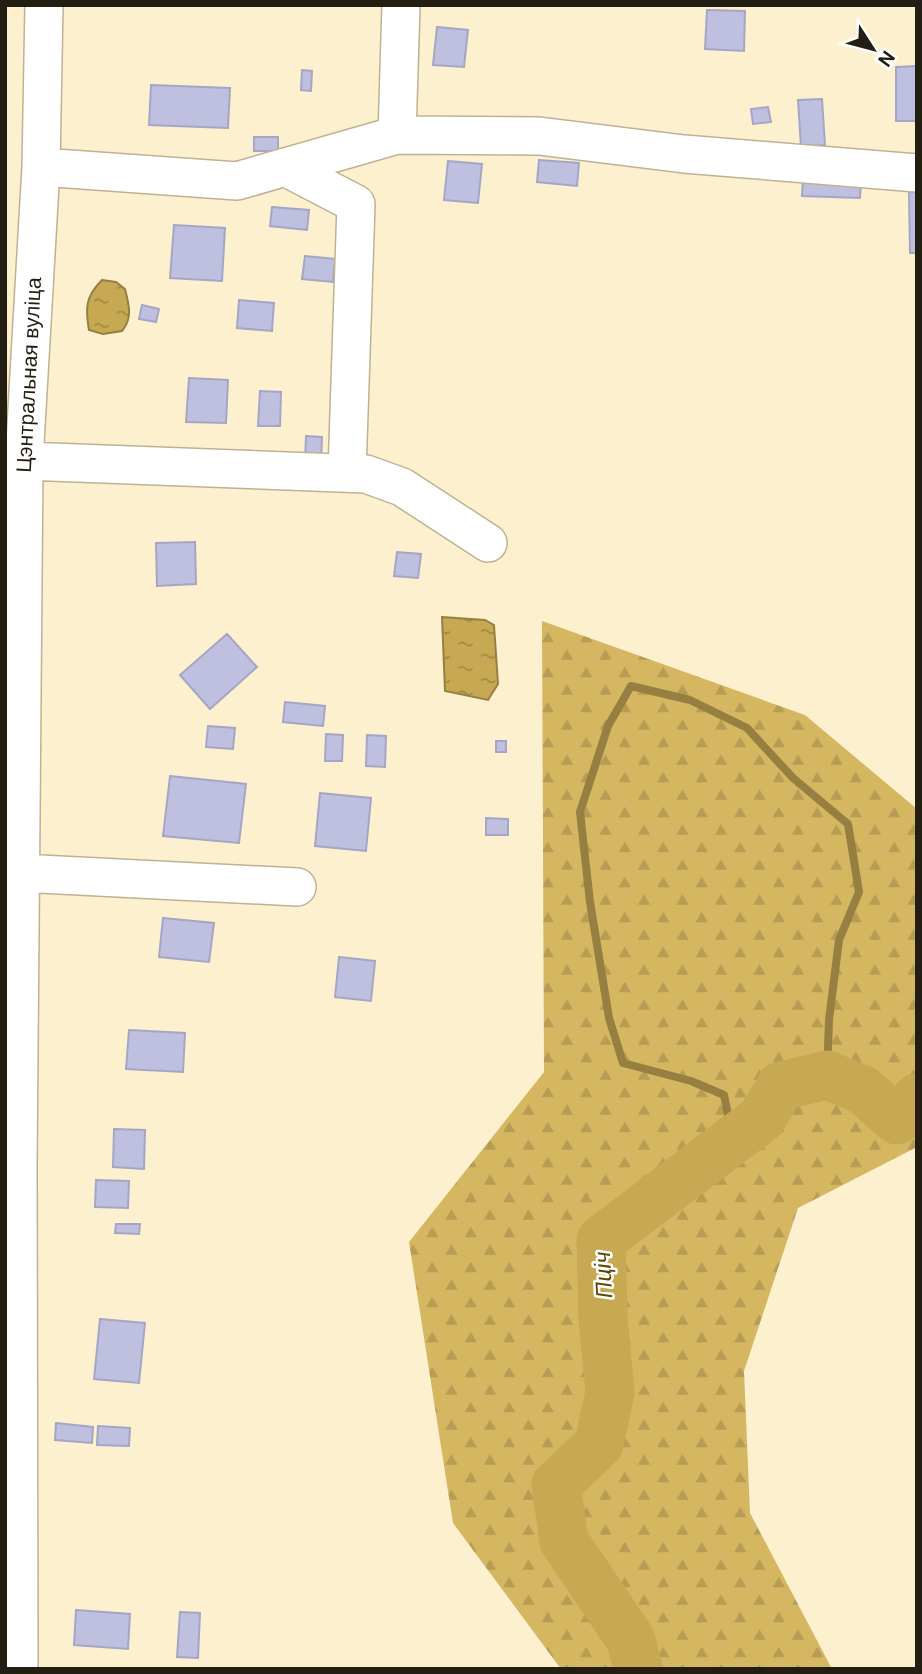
<svg xmlns="http://www.w3.org/2000/svg" width="922" height="1674" font-family="'DM Sans',sans-serif">
	<style>
		.forest { fill: url(#forest-firs) }
		.water { fill: url(#water-ripples); stroke: #967f40; stroke-width: 2 }
		.lines { fill: none; stroke-linecap: round; stroke-linejoin: round }
		.stream { stroke: #967f40; stroke-width: 8 }
		.river { stroke: #c7a953; stroke-width: 49 }
		.building { fill: #bfbfdf; stroke: #a5a6c5; stroke-width: 2 }
		.minor-casing { stroke: #beb293; stroke-width: 40 }
		.minor { stroke: #fff; stroke-width: 37 }
		.labels { text-anchor: middle; stroke-width: 5; stroke-linejoin: round; paint-order: stroke }
		.street-label { font-size: 21px; fill: #231e12; stroke: #fff }
		.water-label { font-size: 23px; font-style: italic; fill: #5b4600; stroke: #fff }
	</style>
	<defs>
		<pattern id="forest-firs" width="22" height="20" patternUnits="userSpaceOnUse" patternTransform="scale(1.75)"><rect width="22" height="20" fill="#d5b661"/><path d="M5 1l3.5 6h-7zM16 11l3.5 6h-7z" fill="#b79c53"/></pattern>
		<pattern id="water-ripples" width="26" height="14" patternUnits="userSpaceOnUse" patternTransform="scale(1.75)"><rect width="26" height="14" fill="#c7a953"/><path d="M2 4q2-2 4 0t4 0M15 11q2-2 4 0t4 0" fill="none" stroke="#a18943"/></pattern>
	</defs>
	<rect width="100%" height="100%" fill="#fcf0cf"/>
	<path class="forest" d="M542 621 805 715 917 809V1147L798 1208 744 1371 750 1513 832 1669H561L453 1523 409 1242 544 1072Z"/>
	<path class="water" d="M102 280 116 282 125 289C129 305 133 318 122 331L103 334 89 330C85 307 86 296 102 280Z
		M442 617 485 620 494 625 498 684 488 700 445 691Z"/>
	<g class="lines">
		<path class="stream" d="M733 1139 724 1095 691 1081 623 1063 609 1018 590 902 580 812 608 726 631 686 690 700 747 728 793 778 848 824 859 892 839 940 829 1020 827 1075"/>
		<path class="river" d="M638 1669 631 1640 564 1541 556 1485 599 1444 610 1392 603 1318 601 1240 762 1118 781 1086 827 1075 863 1090 897 1120 917 1098"/>
	</g>
	<path class="building" d="M707 10 745 11 744 51 705 49Z
		M437 27 468 30 464 67 433 65Z
		M917 66V121H896V67Z
		M302 70 312 71 311 91 301 90Z
		M151 85 230 88 228 128 149 125Z
		M822 99 825 145 801 147 798 100Z
		M768 107 771 122 753 124 751 109Z
		M254 137H278V151H254Z
		M539 160 579 163 577 186 537 182Z
		M448 161 482 164 478 203 444 200Z
		M803 178 861 180 860 198 802 196Z
		M909 192H917V253H910Z
		M272 207 309 210 307 230 270 226Z
		M174 225 225 228 222 281 170 278Z
		M305 256 335 259 333 282 302 279Z
		M239 300 274 303 272 331 237 328Z
		M142 305 159 309 156 322 139 319Z
		M189 378 228 380 226 423 186 422Z
		M260 391 281 392 280 426H258Z
		M306 436 322 437 321 463 305 462Z
		M195 542 196 584 157 586 156 543Z
		M397 552 421 554 418 578 394 576Z
		M227 634 257 667 210 709 180 675Z
		M285 702 325 706 323 726 283 722Z
		M208 726 235 728 233 749 206 747Z
		M326 734 343 735 342 761H325Z
		M367 735 386 736 385 767 366 766Z
		M496 741H506V752H496Z
		M170 776 246 784 239 843 163 836Z
		M320 793 371 798 366 851 315 846Z
		M486 818 508 819V835H486Z
		M163 918 214 923 209 962 159 957Z
		M339 957 375 961 371 1001 335 997Z
		M129 1030 185 1033 183 1072 126 1069Z
		M114 1129 145 1130 144 1169 113 1167Z
		M96 1180 129 1181 128 1208 95 1207Z
		M116 1224H140L139 1234 115 1233Z
		M100 1319 145 1323 139 1383 94 1379Z
		M56 1423 93 1427 92 1443 55 1440Z
		M98 1426 130 1428 129 1446 97 1445Z
		M76 1610 130 1614 128 1649 74 1645Z
		M180 1612 200 1613 198 1658 177 1657Z"/>
	<g class="lines">
		<g class="minor-casing">
			<path id="minor" d="M397 135 401 5
				M41 167 237 181 397 135 539 136 684 154 917 173
				M285 167 356 204 347 473
				M24 461 366 474 402 487 488 543
				M20 873 297 887
				M19 1669 18 1167 24 461 41 167 44 5"/>
		</g>
		<use href="#minor" class="minor"/>
	</g>
	<g class="labels">
		<g class="street-label">
			<text transform="translate(29 375) rotate(-87)" y="7">Цэнтральная вуліца</text>
		</g>
		<g class="water-label">
			<text transform="translate(603 1275) rotate(-93)" y="8">Пціч</text>
		</g>
	</g>
	<rect width="922" height="1674" fill="none" stroke="#231e12" stroke-width="14"/>
	<g transform="translate(873 49) rotate(126)" stroke="#ffffff" stroke-width="5" paint-order="stroke">
	<path d="M0-5L12 26L0 18L-12 26Z" fill="#231e12"/>
	<text y="-10" font-size="19" font-weight="bold" text-anchor="middle" fill="#231e12">N</text>
	</g>
</svg>
